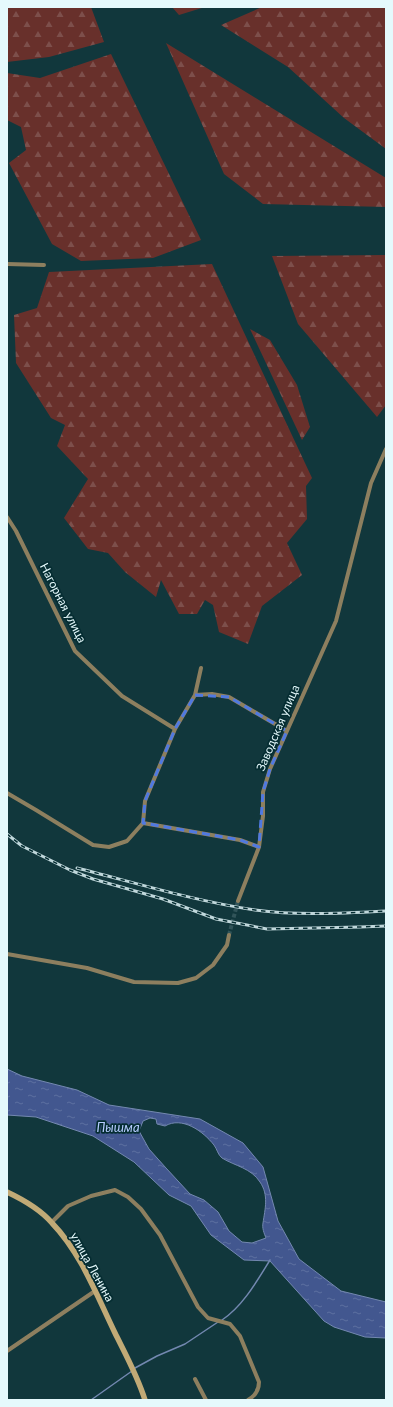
<svg xmlns="http://www.w3.org/2000/svg" width="393" height="1407" font-family="Lato,sans-serif">
	<style>
		.forest { fill: url(#forest-firs) }
		.water { fill: url(#water-ripples); stroke: #7388b0; fill-rule: evenodd }
		.lines { fill: none; stroke-linecap: round; stroke-linejoin: round }
		.stream { stroke: #7388b0; stroke-width: 1.5 }
		.street-tunnel { stroke: #315459; stroke-width: 4; stroke-dasharray: 4 2; stroke-linecap: butt }
		.street { stroke: #8d7f5f; stroke-width: 4 }
		.secondary { stroke: #c1aa76; stroke-width: 5.5 }
		.rail-casing { stroke: #c0d7db; stroke-width: 3 }
		.rail { stroke: #052d32; stroke-width: 1.5; stroke-dasharray: 4.5; stroke-linecap: butt }
		.marked { fill: none; stroke: #4f79e1; stroke-width: 3; stroke-dasharray: 8 5; stroke-linejoin: round }
		.labels { text-anchor: middle; stroke-width: 3.5; stroke-linejoin: round; paint-order: stroke }
		.street-label { font-size: 12px; fill: #e5f9fc; stroke: #052d32 }
		.water-label { font-size: 13px; font-style: italic; fill: #b7ccff; stroke: #052d32 }
	</style>
	<defs>
		<pattern id="forest-firs" width="22" height="20" patternUnits="userSpaceOnUse"><rect width="22" height="20" fill="#68302b"/><path d="M5 1l3.5 6h-7zM16 11l3.5 6h-7z" fill="#7d4f4b"/></pattern>
		<pattern id="water-ripples" width="26" height="14" patternUnits="userSpaceOnUse"><rect width="26" height="14" fill="#42578f"/><path d="M2 4q2-2 4 0t4 0M15 11q2-2 4 0t4 0" fill="none" stroke="#5d70a0"/></pattern>
	</defs>
	<rect width="100%" height="100%" fill="#11373c"/>
	<path class="forest" d="M7 7H91L104 42 49 57 7 62Z
		M172 7H205L179 15Z
		M262 7H386V149L344 118 288 67 221 25Z
		M166 43 386 178V207L263 204 224 174Z
		M111 54 201 240 153 258 81 261 52 244 9 163 26 150 21 127 7 120V73L40 78Z
		M386 255V405L377 417 298 324 272 256Z
		M212 264 312 478 306 486 307 519 287 543 302 575 262 606 248 644 219 632 213 605 205 600 197 614H179L161 580 156 597 125 572 108 553 88 549 64 518 88 479 57 446 65 425 51 418 16 363 14 315 37 308 49 272Z
		M250 329 270 340 297 385 310 427 302 440Z"/>
	<path class="water" d="M7 1069 22 1076 77 1090 109 1105 200 1119 243 1143 263 1167 278 1221 299 1259 341 1291 386 1302V1338L365 1337 334 1327 324 1321 270 1261 244 1260 211 1235 191 1206 169 1195 134 1162 93 1136 36 1117 7 1115ZM150 1118 156 1119 157 1124 165 1126C182 1116 203 1131 214 1145 217 1149 218 1155 222 1158 235 1166 251 1168 260 1182 269 1195 265 1209 263 1223 262 1228 264 1233 266 1238L252 1243 242 1242 229 1231 218 1212 204 1200 190 1194 166 1168 149 1149 139 1131 143 1121Z"/>
	<g class="lines">
		<path class="stream" d="M222 1320C243 1306 257 1281 270 1260
			M135 1368 157 1356 185 1344 218 1322
			M91 1400 132 1371"/>
		<path class="street-tunnel" d="M229 935 238 901"/>
		<path class="street" d="M7 264 44 265
			M7 517 16 531 75 651 122 696 175 729
			M195 695 212 694 229 697 287 731
			M7 793 36 810 93 845 109 847 127 841 143 823 240 840 259 847
			M143 823 145 801 175 729 195 695 201 668
			M238 901 259 847 263 816V792L270 769 336 621 371 483 386 449
			M7 954 87 968 134 982 178 983 196 978 213 965 227 945 229 935
			M52 1222 68 1206 91 1196 115 1190 128 1197 141 1209 160 1235 198 1307 208 1318 230 1324 240 1336 259 1382C259 1390 255 1396 248 1400
			M7 1351 95 1291
			M195 1379 206 1400"/>
		<path class="secondary" d="M7 1192C24 1200 40 1209 52 1223 81 1253 97 1296 115 1333 126 1355 138 1377 145 1400"/>
		<g class="rail-casing">
			<path id="rail" d="M7 834 22 846 70 870 93 879 163 899 216 919 267 929 360 927 386 926
				M77 868C136 883 195 901 255 910 299 916 342 913 386 911"/>
		</g>
		<use href="#rail" class="rail"/>
	</g>
	<path class="marked" d="M195 695 229 697 287 731 270 769 263 792 259 847 240 840 143 823 145 801 175 729Z"/>
	<g class="labels">
		<g class="street-label">
			<text transform="translate(63 603) rotate(63)" y="4">Нагорная улица</text>
			<text transform="translate(278 728) rotate(-67)" y="4">Заводская улица</text>
			<text transform="translate(92 1267) rotate(61)" y="4">улица Ленина</text>
		</g>
		<g class="water-label">
			<text x="118" y="1132">Пышма</text>
		</g>
	</g>
	<rect width="393" height="1407" fill="none" stroke="#e5f9fc" stroke-width="16"/>
</svg>
